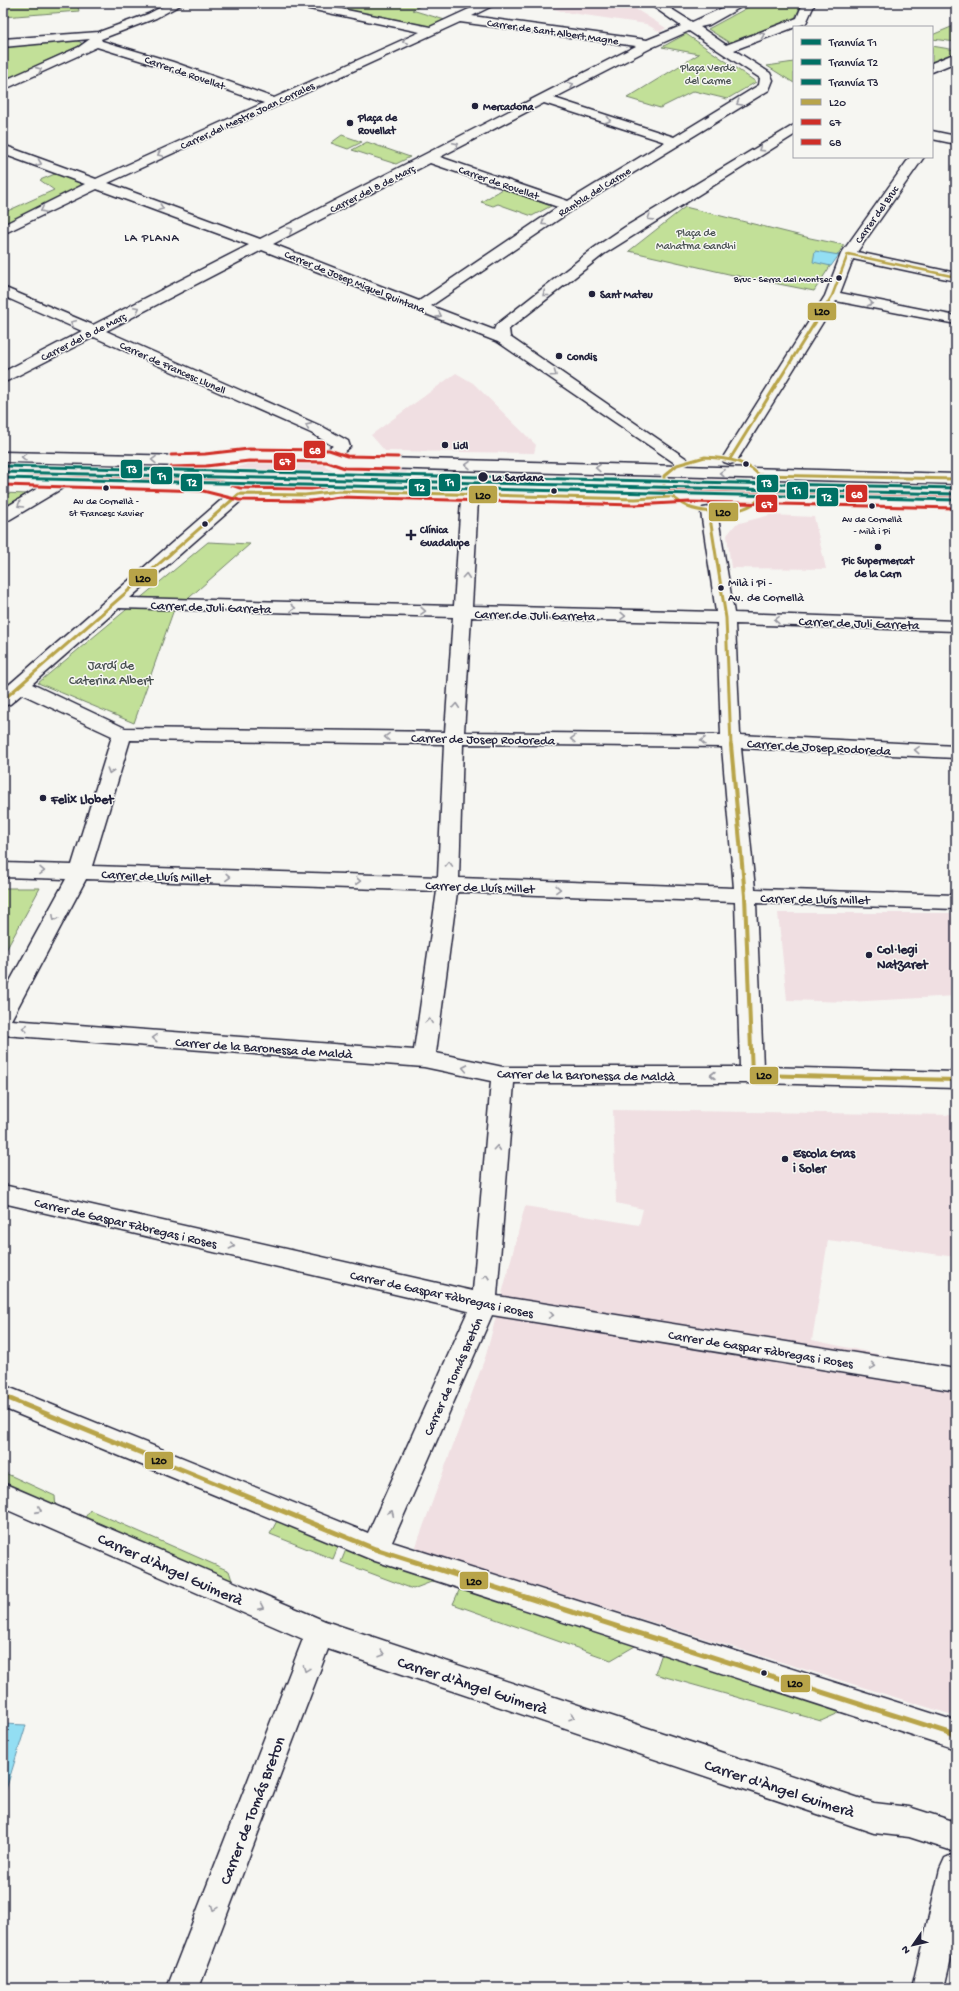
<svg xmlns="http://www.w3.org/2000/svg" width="959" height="1991" font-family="'Gochi Hand',sans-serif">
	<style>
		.built { fill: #f0dfe2 }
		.green { fill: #c2e098; stroke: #72816a }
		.water { fill: #93def3; stroke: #6693a9 }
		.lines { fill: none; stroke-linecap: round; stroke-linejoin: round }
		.minor-casing { stroke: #22223b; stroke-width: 3 }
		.minor { fill: #f6f6f2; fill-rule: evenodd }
		.bus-1-far3-casing { stroke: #f6f6f2; stroke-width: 4.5 }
		.bus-1-far2-casing { stroke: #f6f6f2; stroke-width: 5.5 }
		.bus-1-far1-casing { stroke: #f6f6f2; stroke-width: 7 }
		.bus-1-casing { stroke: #f6f6f2; stroke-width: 8 }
		.bus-2-casing { stroke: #f6f6f2; stroke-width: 5.5 }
		.bus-3-casing { stroke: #f6f6f2; stroke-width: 5.5 }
		.bus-1-far3 { stroke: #b8a449; stroke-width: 2.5 }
		.bus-1-far2 { stroke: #b8a449; stroke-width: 3 }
		.bus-1-far1 { stroke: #b8a449; stroke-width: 4 }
		.bus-1 { stroke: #b8a449; stroke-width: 5 }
		.bus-2 { stroke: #d02e26; stroke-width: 3 }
		.bus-3 { stroke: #d02e26; stroke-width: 3 }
		.tram-1-casing { stroke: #f6f6f2; stroke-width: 5.5 }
		.tram-2-casing { stroke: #f6f6f2; stroke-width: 5.5 }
		.tram-3-casing { stroke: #f6f6f2; stroke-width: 5.5 }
		.tram-1 { stroke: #007165; stroke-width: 3 }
		.tram-2 { stroke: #007165; stroke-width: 3 }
		.tram-3 { stroke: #007165; stroke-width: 3 }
		.oneway { stroke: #9797a0 }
		.poi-dot { fill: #22223b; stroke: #f6f6f2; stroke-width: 1.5 }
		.labels { text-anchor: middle; stroke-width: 3; stroke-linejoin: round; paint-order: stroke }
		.far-bus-label { font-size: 10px; fill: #22223b; stroke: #f6f6f2 }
		.far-street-label { font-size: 11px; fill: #22223b; stroke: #f6f6f2 }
		.far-park-label { font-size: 11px; fill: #4a5252; stroke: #f6f6f2 }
		.far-poi-label { font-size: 11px; font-weight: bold; fill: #22223b; stroke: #f6f6f2; text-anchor: start }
		.far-stop-label { font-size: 11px; font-weight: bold; fill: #22223b; stroke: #f6f6f2; text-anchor: start }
		.far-neighbourhood-label { font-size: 12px; letter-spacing: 1px; fill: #22223b; stroke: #f6f6f2 }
		.bus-label { font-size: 12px; fill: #22223b; stroke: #f6f6f2; text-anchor: start }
		.street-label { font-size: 13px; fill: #22223b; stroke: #f6f6f2 }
		.park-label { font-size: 13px; fill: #4a5252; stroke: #f6f6f2 }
		.poi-label { font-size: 13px; font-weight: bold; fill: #22223b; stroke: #f6f6f2; text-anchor: start }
		.near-street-label { font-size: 16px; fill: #22223b; stroke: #f6f6f2 }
		.line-badge { stroke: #f6f6f2; stroke-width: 1.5 }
		.badge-label { font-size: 11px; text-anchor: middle; font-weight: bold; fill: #fff }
		.pale-badge-label { font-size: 11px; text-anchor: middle; font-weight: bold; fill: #111 }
	</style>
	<rect width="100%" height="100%" fill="#f6f6f2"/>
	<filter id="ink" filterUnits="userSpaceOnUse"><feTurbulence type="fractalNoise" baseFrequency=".025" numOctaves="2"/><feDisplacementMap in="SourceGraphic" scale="8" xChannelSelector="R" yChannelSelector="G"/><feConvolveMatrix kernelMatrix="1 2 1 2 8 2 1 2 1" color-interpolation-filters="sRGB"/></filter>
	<g filter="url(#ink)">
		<path class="built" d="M507 3H626L666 28 660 32 646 24 564 12 538 4 527 9Z
			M456 373 473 383 536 445 534 453 385 451 371 435Z
			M3 462 165 466 162 478 3 475Z
			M253 462 321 464 333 471 331 481 318 487 243 486 237 483 233 478 235 468Z
			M368 468H407L405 487 366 486Z
			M681 478 747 480V492L682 491Z
			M796 481 956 484V497L798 494Z
			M770 515 814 517 826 569 731 568 727 535 736 524Z
			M778 913H956V996L849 1002 787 1000Z
			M613 1110 956 1115V1257L828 1240 812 1340 956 1371V1716L415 1549 486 1355 525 1206 639 1225 643 1209 616 1203Z"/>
		<path class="green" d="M3 3H77L79 11 3 17Z
			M352 3H427L412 10 445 20 428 28 342 8Z
			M756 3H802L794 20 733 45 708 29Z
			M956 25V42L932 39V35Z
			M686 34 756 82 727 99 694 91 660 108 627 98 699 54 662 47Z
			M75 39 83 44 3 81V46Z
			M932 46 956 50V52L932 62Z
			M794 62V83L767 66Z
			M342 135 362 142 348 149 331 143Z
			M367 142 410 157 396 164 352 150Z
			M60 172 91 185 3 227V213L54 190 40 180Z
			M503 189 551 206 532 216 498 204 493 206 481 202Z
			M685 207 810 238 844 245 814 291 733 275 629 251Z
			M3 493 26 494 3 508Z
			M208 542 250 544 173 612 134 723 38 683Z
			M3 888H40L5 952 3 951Z
			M3 1472 55 1496 57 1522 3 1498Z
			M90 1510 229 1571 237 1596 77 1530Z
			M278 1519 339 1544 333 1559 270 1534Z
			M347 1547 439 1579 413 1589 341 1562Z
			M461 1586 642 1642 611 1660 453 1604Z
			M663 1650 848 1709 821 1721 655 1674Z"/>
		<path class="water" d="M815 251 839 255 831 266 813 262Z
			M3 1724 26 1725 3 1799Z"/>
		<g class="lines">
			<g class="minor-casing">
				<path id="minor" d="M169 3H184L156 18 101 39 102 41 173 62 274 98 420 32 295 6 289 3H312L430 27 482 3H498L472 16 647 40 681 26 648 3H662L692 22 733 3H748L709 25 700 27 726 45 797 18 803 3H815L806 23 734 50 770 73 773 80 769 90 574 209 431 306 494 330 496 325 594 248 625 227 794 125V135L604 254 509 329 510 337 687 459 689 462 687 465 683 466 956 474V484L346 467 327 461 249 460 187 466 3 462V452L187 456 249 450 324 451 333 446 311 433 94 337 3 383V372L82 331 3 296V287L93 325 249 245 97 189 3 234V225L85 184 3 154V145L96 179 264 103 165 68 97 47 3 90V81L79 47 90 39 3 47V39L99 32 148 14ZM460 22 636 46 260 239 108 183ZM689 31 760 78 759 85 674 137 554 98 653 47ZM544 103 665 142 568 201 440 157ZM430 163 558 207 419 301 273 244ZM262 250 498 342 679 466 348 457 341 455 350 447 348 441 323 427 106 331Z
					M956 53V62L932 72V63Z
					M932 131 956 136V144L932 139Z
					M910 157H924L857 252 956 273V281L853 259 840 293 956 316V324L836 301 736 462 730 464 724 462 722 459 825 296 841 254Z
					M3 474 204 480 241 489 311 490 339 486 635 494 689 491 956 497V507L689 501 635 504 478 500 472 606 716 612 701 512 703 508 709 507 715 508 717 512 734 613 956 621V631L735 624 740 735 956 746V758L741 748 755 889 956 895V909L756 903 763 1067 956 1072V1088L752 1083H514L497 1296 956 1369V1391L492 1315 392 1542 956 1721V1749L375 1561 3 1408V1385L368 1533 468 1311 3 1203V1185L473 1291 491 1081 424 1067 3 1035V994L66 879 3 877V863L72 865 112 736 22 694 10 704 3 706V690L227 495 204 490 66 486 9 520 3 521V509L43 485 3 484ZM339 496 461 499 454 606 130 598 243 499 311 500ZM119 608 453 617 445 732 125 728 32 684ZM471 617 717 623 721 735 464 732ZM130 740 444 744 438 877 92 866ZM463 744 722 747 734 888 459 878ZM86 879 437 891 414 1050 11 1020ZM457 892 735 902 740 1067H503L436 1053Z
					M3 1483 325 1621 874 1803 909 1807 956 1822V1852L909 1837 874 1833 328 1649 199 1988H167L303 1639 3 1508Z
					M956 1853V1937L944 1988H912L940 1869 945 1858Z"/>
			</g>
			<use href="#minor" class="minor"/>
			<g class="bus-1-far3-casing">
				<path id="bus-1-far3" d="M814 325 832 296 848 254 956 277"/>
			</g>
			<g class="bus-1-far2-casing">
				<path id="bus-1-far2" d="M705 457C728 458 750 461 764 481 768 516 710 516 688 507 678 502 671 496 664 488V476L677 465Z
					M730 459 814 324
					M761 475 956 479
					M709 512 726 618 731 746
					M3 700 239 494 305 495 339 491 635 499 669 497"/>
			</g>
			<g class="bus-1-far1-casing">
				<path id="bus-1-far1" d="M731 745 745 896 752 1075 956 1080"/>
			</g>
			<g class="bus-1-casing">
				<path id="bus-1" d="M3 1396 375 1549 956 1735"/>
			</g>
			<g class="bus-2-casing">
				<path id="bus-2" d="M171 467 206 466 249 461 327 462 345 468 398 469
					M3 485 203 491 239 500 311 501 340 497 635 505 689 502 956 508"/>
			</g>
			<g class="bus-3-casing">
				<path id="bus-3" d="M171 455 205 454 249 449 329 450 347 456 398 457
					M3 473 204 479 223 482 240 488 311 489 339 485 635 493 689 490 956 496"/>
			</g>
			<use href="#bus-1-far3" class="bus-1-far3"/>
			<use href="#bus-1-far2" class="bus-1-far2"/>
			<use href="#bus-1-far1" class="bus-1-far1"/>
			<use href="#bus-1" class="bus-1"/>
			<use href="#bus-2" class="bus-2"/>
			<use href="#bus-3" class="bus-3"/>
			<g class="tram-1-casing">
				<path id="tram-1" d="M3 472 956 494"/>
			</g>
			<g class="tram-2-casing">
				<path id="tram-2" d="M3 478 956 500"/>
			</g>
			<g class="tram-3-casing">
				<path id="tram-3" d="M3 466 956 488"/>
			</g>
			<use href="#tram-1" class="tram-1"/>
			<use href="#tram-2" class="tram-2"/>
			<use href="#tram-3" class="tram-3"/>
		</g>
		<defs><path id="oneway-chevron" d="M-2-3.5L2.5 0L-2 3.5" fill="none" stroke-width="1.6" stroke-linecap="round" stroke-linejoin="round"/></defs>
		<g class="oneway">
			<use href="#oneway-chevron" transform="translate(762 35) rotate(-21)"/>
			<use href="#oneway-chevron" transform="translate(405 41) rotate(155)"/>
			<use href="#oneway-chevron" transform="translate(39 70) rotate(-24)"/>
			<use href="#oneway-chevron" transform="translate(571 85) rotate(-28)"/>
			<use href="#oneway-chevron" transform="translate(739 103) rotate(149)"/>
			<use href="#oneway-chevron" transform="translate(608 120) rotate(18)"/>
			<use href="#oneway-chevron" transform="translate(456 145) rotate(-27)"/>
			<use href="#oneway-chevron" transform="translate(761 149) rotate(148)"/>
			<use href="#oneway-chevron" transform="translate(160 154) rotate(155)"/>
			<use href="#oneway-chevron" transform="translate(39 163) rotate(21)"/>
			<use href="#oneway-chevron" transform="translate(161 208) rotate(20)"/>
			<use href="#oneway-chevron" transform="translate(43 210) rotate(154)"/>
			<use href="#oneway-chevron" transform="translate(650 218) rotate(148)"/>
			<use href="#oneway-chevron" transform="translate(544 223) rotate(146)"/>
			<use href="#oneway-chevron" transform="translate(290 230) rotate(-27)"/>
			<use href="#oneway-chevron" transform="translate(545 294) rotate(142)"/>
			<use href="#oneway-chevron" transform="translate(870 303) rotate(11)"/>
			<use href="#oneway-chevron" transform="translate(137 309) rotate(-27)"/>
			<use href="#oneway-chevron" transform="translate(439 315) rotate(24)"/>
			<use href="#oneway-chevron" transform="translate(73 323) rotate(-155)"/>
			<use href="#oneway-chevron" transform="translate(554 374) rotate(35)"/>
			<use href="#oneway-chevron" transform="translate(308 426) rotate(-156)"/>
			<use href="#oneway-chevron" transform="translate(24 457) rotate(-179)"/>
			<use href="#oneway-chevron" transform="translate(154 460) rotate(-179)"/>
			<use href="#oneway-chevron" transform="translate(468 465) rotate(-179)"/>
			<use href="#oneway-chevron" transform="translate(598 468) rotate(-178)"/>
			<use href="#oneway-chevron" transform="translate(722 473) rotate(-178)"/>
			<use href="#oneway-chevron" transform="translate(20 505) rotate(149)"/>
			<use href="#oneway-chevron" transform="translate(466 576) rotate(-86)"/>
			<use href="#oneway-chevron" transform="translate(293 608) rotate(2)"/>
			<use href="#oneway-chevron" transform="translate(423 611) rotate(2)"/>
			<use href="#oneway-chevron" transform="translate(623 616) rotate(1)"/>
			<use href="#oneway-chevron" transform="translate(777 620) rotate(-178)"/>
			<use href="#oneway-chevron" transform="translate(456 706) rotate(-86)"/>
			<use href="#oneway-chevron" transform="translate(387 737) rotate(-179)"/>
			<use href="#oneway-chevron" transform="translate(573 739) rotate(-179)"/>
			<use href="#oneway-chevron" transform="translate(703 741) rotate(-179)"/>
			<use href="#oneway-chevron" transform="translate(917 750) rotate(-177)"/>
			<use href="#oneway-chevron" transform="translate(110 771) rotate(107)"/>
			<use href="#oneway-chevron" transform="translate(449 864) rotate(-88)"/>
			<use href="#oneway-chevron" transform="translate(42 871) rotate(1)"/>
			<use href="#oneway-chevron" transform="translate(228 877) rotate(2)"/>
			<use href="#oneway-chevron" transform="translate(358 881) rotate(2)"/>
			<use href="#oneway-chevron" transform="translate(558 889) rotate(2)"/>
			<use href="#oneway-chevron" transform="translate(55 918) rotate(118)"/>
			<use href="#oneway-chevron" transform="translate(429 1021) rotate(-82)"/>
			<use href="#oneway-chevron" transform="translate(25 1028) rotate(-176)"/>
			<use href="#oneway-chevron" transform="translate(155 1038) rotate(-176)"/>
			<use href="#oneway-chevron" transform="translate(465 1068) rotate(-169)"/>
			<use href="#oneway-chevron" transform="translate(713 1075) rotate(180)"/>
			<use href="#oneway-chevron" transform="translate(497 1148) rotate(-85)"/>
			<use href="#oneway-chevron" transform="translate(232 1246) rotate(13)"/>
			<use href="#oneway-chevron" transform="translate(486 1277) rotate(-85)"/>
			<use href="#oneway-chevron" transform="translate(551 1315) rotate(9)"/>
			<use href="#oneway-chevron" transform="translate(873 1366) rotate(9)"/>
			<use href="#oneway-chevron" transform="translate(39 1510) rotate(24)"/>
			<use href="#oneway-chevron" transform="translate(391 1513) rotate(-66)"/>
			<use href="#oneway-chevron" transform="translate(261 1607) rotate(24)"/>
			<use href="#oneway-chevron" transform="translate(382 1654) rotate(18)"/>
			<use href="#oneway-chevron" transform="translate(306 1669) rotate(111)"/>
			<use href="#oneway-chevron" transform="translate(572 1717) rotate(18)"/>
			<use href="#oneway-chevron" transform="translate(214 1908) rotate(111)"/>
		</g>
	</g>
	<g class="poi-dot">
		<circle cx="475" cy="106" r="4"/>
		<circle cx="350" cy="123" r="4"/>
		<circle cx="839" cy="278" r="3.5"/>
		<circle cx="592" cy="294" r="4"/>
		<circle cx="559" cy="356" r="4"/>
		<circle cx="445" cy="445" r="4"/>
		<circle cx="746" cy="464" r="3.5"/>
		<circle cx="483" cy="477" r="5.5"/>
		<circle cx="106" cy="488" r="3.5"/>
		<circle cx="554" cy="491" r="3.5"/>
		<circle cx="872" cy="506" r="3.5"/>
		<circle cx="205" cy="524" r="3.5"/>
		<path d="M409 529h4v4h4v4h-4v4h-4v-4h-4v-4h4z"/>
		<circle cx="878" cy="547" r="4"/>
		<circle cx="721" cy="588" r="3.5"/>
		<circle cx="43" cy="798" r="4"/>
		<circle cx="869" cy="955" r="4"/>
		<circle cx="785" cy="1159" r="4"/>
		<circle cx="764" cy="1673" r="3.5"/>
	</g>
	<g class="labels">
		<g class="far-bus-label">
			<text x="832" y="282" text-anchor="end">Bruc - Serra del Montsec</text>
			<text x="106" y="504">Av de Cornellà -<tspan x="106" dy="12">St Francesc Xavier</tspan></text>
			<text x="872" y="522">Av de Cornellà<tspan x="872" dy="12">- Milà i Pi</tspan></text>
		</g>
		<g class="far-street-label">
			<text transform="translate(553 31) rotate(8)" y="4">Carrer de Sant Albert Magne</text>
			<text transform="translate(185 72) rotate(19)" y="4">Carrer de Rovellat</text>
			<text transform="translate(247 115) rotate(-25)" y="4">Carrer del Mestre Joan Corrales</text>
			<text transform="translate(499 182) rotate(19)" y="4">Carrer de Rovellat</text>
			<text transform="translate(372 188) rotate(-27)" y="4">Carrer del 8 de Març</text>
			<text transform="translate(594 191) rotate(-32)" y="4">Rambla del Carme</text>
			<text transform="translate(876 214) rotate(-55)" y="4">Carrer del Bruc</text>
			<text transform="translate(355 281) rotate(22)" y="4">Carrer de Josep Miquel Quintana</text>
			<text transform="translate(83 336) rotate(-27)" y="4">Carrer del 8 de Març</text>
			<text transform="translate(173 367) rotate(24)" y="4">Carrer de Francesc Llunell</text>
		</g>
		<g class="far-park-label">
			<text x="708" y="71">Plaça Verda<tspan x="708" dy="13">del Carme</tspan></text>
			<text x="696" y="236">Plaça de<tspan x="696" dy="13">Mahatma Gandhi</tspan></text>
		</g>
		<g class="far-poi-label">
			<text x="483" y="110">Mercadona</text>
			<text x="358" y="121">Plaça de<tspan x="358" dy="13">Rovellat</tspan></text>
			<text x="600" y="298">Sant Mateu</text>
			<text x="567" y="360">Condis</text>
			<text x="453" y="449">Lidl</text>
			<text x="420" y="533">Clínica<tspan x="420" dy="13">Guadalupe</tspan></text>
			<text x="878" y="564" text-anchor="middle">Pic Supermercat<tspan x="878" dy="13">de la Carn</tspan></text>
		</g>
		<g class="far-stop-label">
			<text x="492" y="481">La Sardana</text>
		</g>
		<g class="far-neighbourhood-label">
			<text x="152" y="241">LA PLANA</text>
		</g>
		<g class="bus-label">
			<text x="728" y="586">Milà i Pi -<tspan x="728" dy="15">Av. de Cornellà</tspan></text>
		</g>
		<g class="street-label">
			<text transform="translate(211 606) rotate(2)" y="5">Carrer de Juli Garreta</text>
			<text transform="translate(535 614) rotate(1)" y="5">Carrer de Juli Garreta</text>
			<text transform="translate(859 622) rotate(2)" y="5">Carrer de Juli Garreta</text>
			<text transform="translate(483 738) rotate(1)" y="5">Carrer de Josep Rodoreda</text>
			<text transform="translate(819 746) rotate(3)" y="5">Carrer de Josep Rodoreda</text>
			<text transform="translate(156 875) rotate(2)" y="5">Carrer de Lluís Millet</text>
			<text transform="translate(480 886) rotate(2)" y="5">Carrer de Lluís Millet</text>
			<text transform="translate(815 898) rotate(1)" y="5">Carrer de Lluís Millet</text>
			<text transform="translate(264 1047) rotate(4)" y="5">Carrer de la Baronessa de Maldà</text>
			<text transform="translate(586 1074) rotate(1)" y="5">Carrer de la Baronessa de Maldà</text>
			<text transform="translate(126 1222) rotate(13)" y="5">Carrer de Gaspar Fàbregas i Roses</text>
			<text transform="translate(442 1293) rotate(12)" y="5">Carrer de Gaspar Fàbregas i Roses</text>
			<text transform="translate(761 1348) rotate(9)" y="5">Carrer de Gaspar Fàbregas i Roses</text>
			<text transform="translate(452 1376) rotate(-66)" y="5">Carrer de Tomás Bretón</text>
		</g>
		<g class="park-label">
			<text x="111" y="669">Jardí de<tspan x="111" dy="15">Caterina Albert</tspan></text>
		</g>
		<g class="poi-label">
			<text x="51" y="803">Felix Llobet</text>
			<text x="877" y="953">Col·legi<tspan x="877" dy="15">Natzaret</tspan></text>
			<text x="793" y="1157">Escola Gras<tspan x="793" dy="15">i Soler</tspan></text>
		</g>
		<g class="near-street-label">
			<text transform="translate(171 1568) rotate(24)" y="6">Carrer d'Àngel Guimerà</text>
			<text transform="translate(473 1684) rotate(18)" y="6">Carrer d'Àngel Guimerà</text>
			<text transform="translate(780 1787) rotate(18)" y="6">Carrer d'Àngel Guimerà</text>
			<text transform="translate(251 1810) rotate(-69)" y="6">Carrer de Tomás Breton</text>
		</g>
	</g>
	<g class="line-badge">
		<rect x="807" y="302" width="30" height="19" rx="4" fill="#b8a449"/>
		<rect x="303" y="440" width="23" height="19" rx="4" fill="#d02e26"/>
		<rect x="273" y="452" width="23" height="19" rx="4" fill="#d02e26"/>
		<rect x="120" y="459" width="23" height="20" rx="4" fill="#007165"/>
		<rect x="150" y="466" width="23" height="19" rx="4" fill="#007165"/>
		<rect x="438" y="473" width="23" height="19" rx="4" fill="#007165"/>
		<rect x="180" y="473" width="23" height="19" rx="4" fill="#007165"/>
		<rect x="756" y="474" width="23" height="19" rx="4" fill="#007165"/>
		<rect x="408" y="478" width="23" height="19" rx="4" fill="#007165"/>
		<rect x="786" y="481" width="23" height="19" rx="4" fill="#007165"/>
		<rect x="845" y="484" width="23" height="19" rx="4" fill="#d02e26"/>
		<rect x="468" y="485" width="30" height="19" rx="4" fill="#b8a449"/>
		<rect x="816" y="487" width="23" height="20" rx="4" fill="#007165"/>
		<rect x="755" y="494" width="23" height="19" rx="4" fill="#d02e26"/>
		<rect x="708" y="502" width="31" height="20" rx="4" fill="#b8a449"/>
		<rect x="128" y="568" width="30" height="19" rx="4" fill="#b8a449"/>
		<rect x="749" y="1066" width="30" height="19" rx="4" fill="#b8a449"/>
		<rect x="144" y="1451" width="30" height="19" rx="4" fill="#b8a449"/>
		<rect x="459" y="1571" width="30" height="19" rx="4" fill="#b8a449"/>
		<rect x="780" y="1674" width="31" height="19" rx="4" fill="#b8a449"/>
	</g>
	<g class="badge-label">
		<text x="315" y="454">68</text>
		<text x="285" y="465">67</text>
		<text x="132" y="473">T3</text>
		<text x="162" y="480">T1</text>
		<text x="450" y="486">T1</text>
		<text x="192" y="486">T2</text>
		<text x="767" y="487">T3</text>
		<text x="420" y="491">T2</text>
		<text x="797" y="494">T1</text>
		<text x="857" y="498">68</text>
		<text x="827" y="501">T2</text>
		<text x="767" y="508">67</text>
	</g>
	<g class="pale-badge-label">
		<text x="822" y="315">L20</text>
		<text x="483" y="499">L20</text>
		<text x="723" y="516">L20</text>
		<text x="143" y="582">L20</text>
		<text x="764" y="1079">L20</text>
		<text x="159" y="1464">L20</text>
		<text x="474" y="1585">L20</text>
		<text x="795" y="1687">L20</text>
	</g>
	<rect width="959" height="1991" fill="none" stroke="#f6f6f2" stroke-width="16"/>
	<rect x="8" y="8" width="943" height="1975" fill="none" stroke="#22223b" stroke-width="1.5" filter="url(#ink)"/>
	<rect x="793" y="26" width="140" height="132" fill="#f6f6f2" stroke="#a1a1a9"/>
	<rect x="801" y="39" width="20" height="6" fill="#007165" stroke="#a1a1a9"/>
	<text x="829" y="46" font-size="12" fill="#22223b">Tranvía T1</text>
	<rect x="801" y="59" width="20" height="6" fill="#007165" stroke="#a1a1a9"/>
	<text x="829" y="66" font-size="12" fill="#22223b">Tranvía T2</text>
	<rect x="801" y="79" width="20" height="6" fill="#007165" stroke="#a1a1a9"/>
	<text x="829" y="86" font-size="12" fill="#22223b">Tranvía T3</text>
	<rect x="801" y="99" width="20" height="6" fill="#b8a449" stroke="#a1a1a9"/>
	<text x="829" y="106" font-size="12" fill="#22223b">L20</text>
	<rect x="801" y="119" width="20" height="6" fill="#d02e26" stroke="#a1a1a9"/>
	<text x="829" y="126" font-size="12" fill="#22223b">67</text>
	<rect x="801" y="139" width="20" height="6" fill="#d02e26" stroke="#a1a1a9"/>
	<text x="829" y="146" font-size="12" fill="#22223b">68</text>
	<g transform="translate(913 1945) rotate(236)" stroke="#f6f6f2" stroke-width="3" paint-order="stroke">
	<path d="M0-3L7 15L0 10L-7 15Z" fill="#22223b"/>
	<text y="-6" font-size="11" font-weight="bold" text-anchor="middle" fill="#22223b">N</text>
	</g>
</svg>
